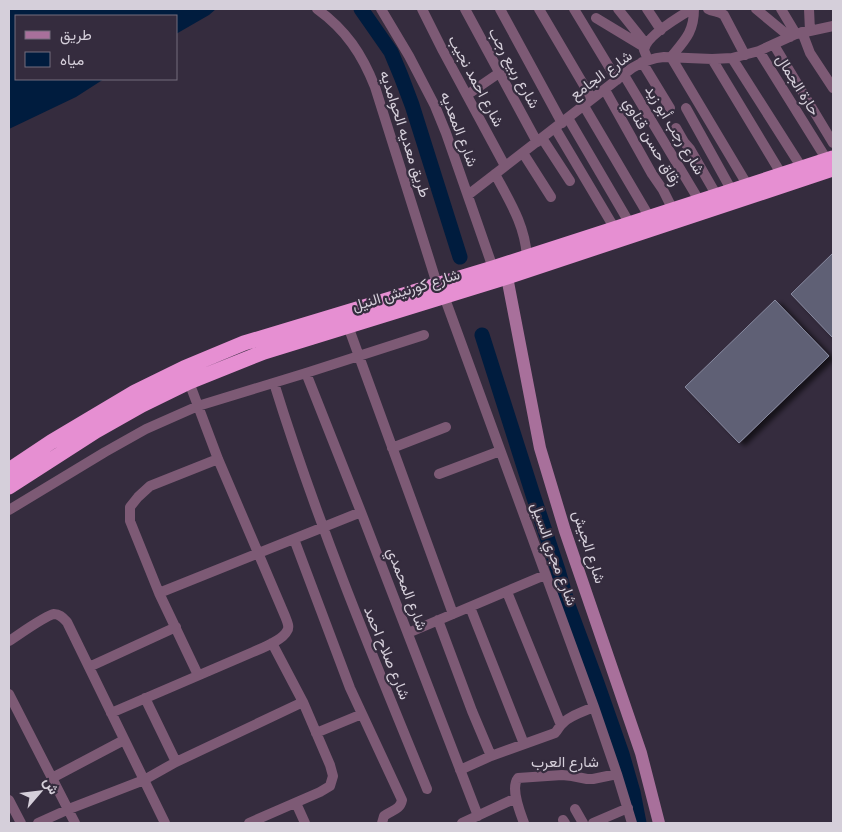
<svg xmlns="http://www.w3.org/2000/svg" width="842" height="832" font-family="'Source Serif 4',Vazirmatn,serif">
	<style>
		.water { fill: #001c3e }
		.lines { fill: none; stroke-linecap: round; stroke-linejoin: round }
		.river { stroke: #001c3e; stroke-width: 15 }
		.building { fill: #5e6075; stroke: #898ba1; filter: url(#shadow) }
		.street { stroke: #7d5a75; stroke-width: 10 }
		.secondary { stroke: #a8709b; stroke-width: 12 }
		.highway { stroke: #e68fd2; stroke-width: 15 }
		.labels { text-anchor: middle; stroke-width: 4.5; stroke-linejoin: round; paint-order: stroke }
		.street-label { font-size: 15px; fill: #d5cfda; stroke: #352c3e }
	</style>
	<defs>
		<filter id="shadow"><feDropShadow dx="5.5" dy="3" stdDeviation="2.5" flood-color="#0009"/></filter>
	</defs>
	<rect width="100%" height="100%" fill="#352c3e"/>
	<path class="water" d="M9 9H216L209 15 176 34V16H16V79H104L76 97 9 129Z"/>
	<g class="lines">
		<path class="river" d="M361 9 391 52 401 76 412 105 460 257
			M482 335 533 495 558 570 568 605 597 683 622 754 633 792 639 823"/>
	</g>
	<path class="building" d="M833 253V338L791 294Z
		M775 300 829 356 739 443 685 387Z"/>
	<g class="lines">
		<path class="street" d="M317 9C346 30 362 54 375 87L437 284
			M381 9 409 56 435 106 446 133 493 268
			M422 9 443 51 505 166
			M465 9 537 142
			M500 9 562 123
			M539 9 592 99
			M574 9 617 80
			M618 9 646 44
			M647 9 661 30
			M694 9C694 32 685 40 671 57L748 186
			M708 9C713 12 719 11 724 15L745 55
			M756 9 790 37
			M781 9 796 34
			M809 9 810 31
			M596 18 644 47
			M802 32 810 53 833 88
			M774 45 833 143
			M759 51 827 160
			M732 58 802 168
			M712 59 782 175
			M648 60 644 50C646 36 680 16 692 9
			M642 62 670 108
			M624 75 700 202
			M605 90 652 174 663 190 673 210
			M467 95 499 73
			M584 106 650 218
			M686 108 732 191
			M568 118 630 224
			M555 128 615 229
			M676 128 684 142 690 149 717 196
			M542 138 570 181
			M523 153 551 197
			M495 174C510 202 525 225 527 257
			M468 195 632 68C642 62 652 58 664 57L712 59 732 58 759 51 796 34 833 26
			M444 296 594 707 617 774 632 823
			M348 326 453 614
			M306 373 361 512 478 816
			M274 383C317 522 372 655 427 789
			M392 448 446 427
			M439 474 500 451
			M9 510 105 452 146 429 198 406 306 373 424 335
			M294 539 350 688 402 800C400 810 392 810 384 816L382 823
			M507 592 561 725
			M159 593 361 512
			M470 607 524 744
			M438 620 472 711 491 756 555 733C558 730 559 726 563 723 569 716 585 711 594 707
			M408 633 545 575
			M9 641C17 636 46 615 54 614 60 614 63 618 67 622L165 823
			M89 667 176 627
			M198 675 159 593 130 521V507L138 497 150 486 218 459
			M9 694 75 823
			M145 698 176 762
			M111 713 253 652C262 648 283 640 287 631 290 627 287 621 285 616L218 459 189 382
			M316 733 362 714
			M460 770 491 756
			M52 778 124 740
			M9 800 21 823
			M296 803 305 823
			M575 809 583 823
			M563 820 565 823
			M38 823 69 809 144 780 176 762 303 702
			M249 823 320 792 330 786 333 776 330 765 303 702 272 643
			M462 823 516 798
			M524 823C520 812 510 788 518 778L562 775 572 776 587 779H593L617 774
			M593 823 628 808"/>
		<path class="secondary" d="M507 277 540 448 565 531 641 753 659 823"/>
		<path class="highway" d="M9 470 51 442 135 392 184 368 244 343 493 268 833 158
			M9 487 96 431 142 405 189 382 264 352 507 277 833 169"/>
	</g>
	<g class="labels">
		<g class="street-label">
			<text transform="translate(514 68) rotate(61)" y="5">شارع ربيع رجب</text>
			<text transform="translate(601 75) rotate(-36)" y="5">شارع الجامع</text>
			<text transform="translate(476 81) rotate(62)" y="5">شارع احمد نجيب</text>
			<text transform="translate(798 85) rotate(58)" y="5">حارة الجمال</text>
			<text transform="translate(459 129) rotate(69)" y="5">شارع المعديه</text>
			<text transform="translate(675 130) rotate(59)" y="5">شارع رجب أبو زيد</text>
			<text transform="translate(405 134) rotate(72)" y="5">طريق معديه الحوامديه</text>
			<text transform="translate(652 142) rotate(60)" y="5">زقاق حسن قناوي</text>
			<text transform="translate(406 290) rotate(-17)" y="5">شارع كورنيش النيل</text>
			<text transform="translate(589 547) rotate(72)" y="5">شارع الجيش</text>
			<text transform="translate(554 554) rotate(70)" y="5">شارع مجري السيل</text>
			<text transform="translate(407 589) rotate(69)" y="5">شارع المحمدي</text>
			<text transform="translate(387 653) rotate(68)" y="5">شارع صلاح احمد</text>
			<text x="565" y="767">شارع العرب</text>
		</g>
	</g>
	<rect width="842" height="832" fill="none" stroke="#d5cfda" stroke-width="20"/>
	<rect x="15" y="15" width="162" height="65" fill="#352c3e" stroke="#756d7c"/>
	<rect x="25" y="31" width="25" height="8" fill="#a8709b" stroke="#756d7c"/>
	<text x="60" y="40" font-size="15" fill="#d5cfda">طريق</text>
	<rect x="25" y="52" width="25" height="15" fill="#001c3e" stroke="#756d7c"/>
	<text x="60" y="65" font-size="15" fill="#d5cfda">مياه</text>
	<g transform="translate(40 792) rotate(62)" stroke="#352c3e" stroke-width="4" paint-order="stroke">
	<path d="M0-4L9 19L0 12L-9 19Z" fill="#d5cfda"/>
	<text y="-8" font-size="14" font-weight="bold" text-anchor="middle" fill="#d5cfda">ش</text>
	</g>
</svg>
